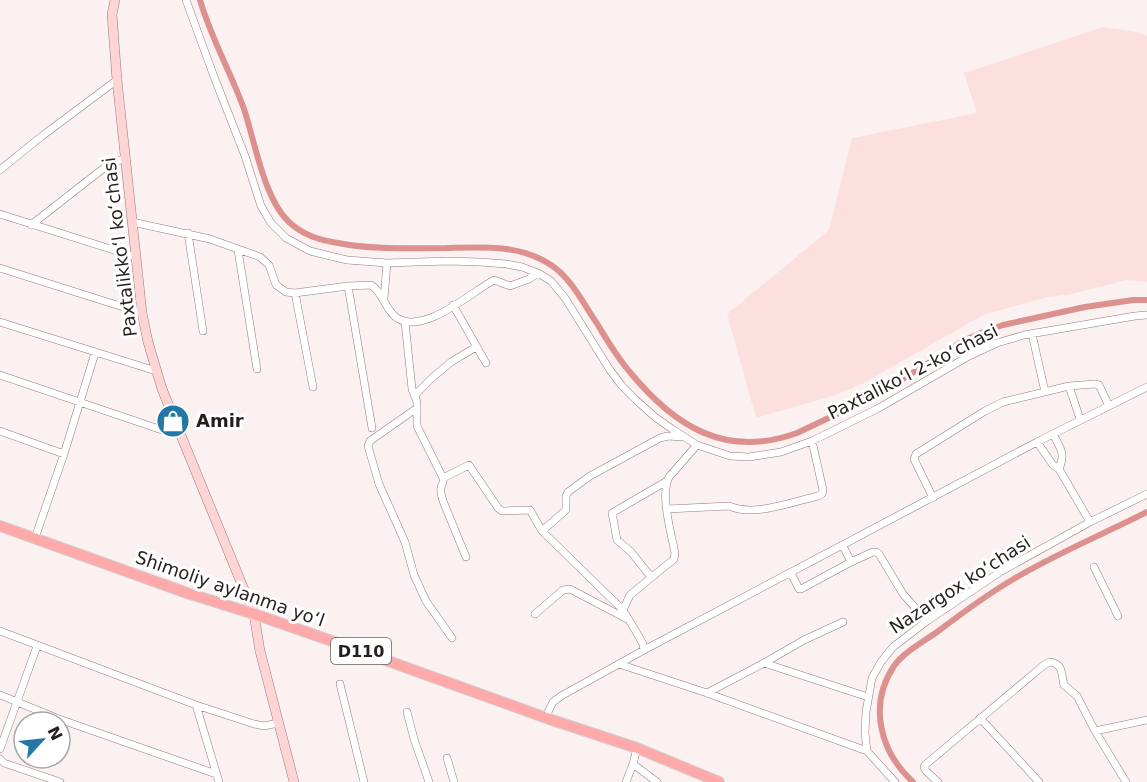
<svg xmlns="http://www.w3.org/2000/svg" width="1147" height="782" font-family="'DejaVu Sans',sans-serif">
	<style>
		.built { fill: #fce0df }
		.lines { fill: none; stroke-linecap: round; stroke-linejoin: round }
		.canal { stroke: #dc918f; stroke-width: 6 }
		.street-casing { stroke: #937c7b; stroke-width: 8 }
		.secondary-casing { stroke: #937c7b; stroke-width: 10 }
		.primary-casing { stroke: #d4d2d2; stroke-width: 12 }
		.street { stroke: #fff; stroke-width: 7 }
		.secondary { stroke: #fed4d5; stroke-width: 9 }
		.primary { stroke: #fea9aa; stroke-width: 10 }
		.labels { text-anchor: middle; stroke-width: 6; stroke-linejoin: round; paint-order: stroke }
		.shield { fill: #fff; stroke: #676161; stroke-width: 1.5 }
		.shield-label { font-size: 16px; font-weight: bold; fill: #261d1d }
		.street-label { font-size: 18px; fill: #261d1d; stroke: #fff }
		.poi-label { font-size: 18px; font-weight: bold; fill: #261d1d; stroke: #fff; text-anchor: start }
	</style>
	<rect width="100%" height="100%" fill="#fcf1f1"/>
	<path class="built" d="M1103 27 1136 32 1147 36V282L1126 280 1072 294 1048 297 983 315 862 384 833 396 756 418 727 314 829 230 852 138 977 113 964 73Z"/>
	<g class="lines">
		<path class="canal" d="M200 0C211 38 231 73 244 109 255 142 264 199 289 222 303 235 319 240 338 243 373 250 410 248 446 248 482 247 520 244 551 265 571 278 583 303 596 322 606 338 616 356 629 371 674 426 725 459 797 433L879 394 963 341 983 332 1003 325 1085 307 1133 300H1147
			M913 782C880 752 868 705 894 666 904 652 923 642 937 632 961 614 986 595 1012 580 1055 554 1102 535 1147 512"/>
		<g class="street-casing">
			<path id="street" d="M186 0 213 74 245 156 261 206 271 223 286 238 310 251 347 260 387 263 448 261 480 262 506 264 522 267 538 273 551 281 565 298 610 370 622 386 636 400 655 417 672 429 697 445 730 456 749 457 781 452 812 441 877 409 969 356 997 343 1024 335 1135 316 1147 315
				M0 170 42 136 117 80
				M0 214 136 257
				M132 222 210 239 260 257 269 265 276 285 286 292 295 293 348 286 371 285C383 292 385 310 397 318 424 335 470 293 494 280L510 286 529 279 538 273
				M31 225 109 164 126 158
				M188 233 203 331
				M238 250 257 369
				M0 268 142 313
				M348 286 372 428
				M295 293 313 387
				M384 299 387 263
				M453 305 486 363
				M0 322 156 371
				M405 322 412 389 417 402V426L443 478C444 483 442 483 441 488 440 492 442 497 443 501L466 557
				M1032 334 1045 392
				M0 375 162 430 179 432
				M1069 386 1080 419
				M415 395 432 378 451 362 476 347
				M417 408 370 441 368 446 379 484 405 542 414 575 426 601 452 638
				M0 431 64 454
				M1053 434C1060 448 1066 453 1059 469L1090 522
				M1037 442 1053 465 1059 469
				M443 478 469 465 498 508 502 511 530 510 542 531 623 610 638 635 643 644 644 650
				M933 498 914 459 916 454 985 411 1003 402 1069 386 1095 384 1099 385 1109 406
				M667 509 729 506C754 517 792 502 818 496L822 494 823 490 812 441
				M542 531 566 510V496L568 492 590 476 660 438 668 436 682 437
				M35 538 64 454 95 353
				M843 546 851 562 873 552H876L879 554 903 594 927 621
				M1094 567 1118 616
				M791 573 799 589H801L851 562
				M651 577 631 552 617 540 612 513 667 481
				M623 610 630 595 674 559 675 553C671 532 660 496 669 477L697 445
				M535 614 563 590 570 589 627 619
				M0 631 196 705 254 724 264 726 278 723
				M764 663 868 697
				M619 664 707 693 867 751
				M340 684 364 782
				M707 693 764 663 804 640 843 622
				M0 695 59 719 216 774
				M196 705 219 782
				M407 712 414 739 429 782
				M545 718 553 702 561 696 644 650 1037 442 1147 387
				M980 718 1039 782
				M0 749 37 646
				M447 758 454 782
				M0 759 4 763 60 782
				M633 764 657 782
				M626 782 633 764 637 748
				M895 782 867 751 865 733 866 712 872 678 881 662 893 647 927 621 1000 572 1090 522 1147 494
				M938 782 926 771 924 767 925 765 1044 665 1050 662C1064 664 1061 675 1064 685L1077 696 1095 731
				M1126 782 1095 731 1147 720"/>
		</g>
		<g class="secondary-casing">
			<path id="secondary" d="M115 0 112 15 117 80 142 313 148 342 162 389 254 614 260 651 294 782"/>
		</g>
		<g class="primary-casing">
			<path id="primary" d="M0 526 187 593 254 614 352 648 552 720 637 748 719 782"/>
		</g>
		<use href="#street" class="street"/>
		<use href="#secondary" class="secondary"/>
		<use href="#primary" class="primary"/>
	</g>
	<defs>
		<g id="shop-disc" transform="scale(1.725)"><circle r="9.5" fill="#2277a7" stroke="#fff"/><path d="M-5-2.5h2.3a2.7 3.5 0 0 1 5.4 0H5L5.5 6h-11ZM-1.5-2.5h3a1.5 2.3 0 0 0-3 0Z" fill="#fff"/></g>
	</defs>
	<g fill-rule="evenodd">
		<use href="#shop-disc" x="173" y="421"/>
	</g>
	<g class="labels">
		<rect class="shield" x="331" y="638" width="60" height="26" rx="4.5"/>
		<g class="shield-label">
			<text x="361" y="657">D110</text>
		</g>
		<g class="street-label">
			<text transform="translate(120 247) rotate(-97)" y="6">Paxtalikkoʻl koʻchasi</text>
			<text transform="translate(913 372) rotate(-27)" y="6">Paxtalikoʻl 2-koʻchasi</text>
			<text transform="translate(960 585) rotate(-33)" y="6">Nazargox koʻchasi</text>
			<text transform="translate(230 589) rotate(19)" y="6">Shimoliy aylanma yoʻl</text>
		</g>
		<g class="poi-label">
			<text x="196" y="427">Amir</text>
		</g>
	</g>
	<g transform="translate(42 740) rotate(63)"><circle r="28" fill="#ffffff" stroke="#a8a5a5" stroke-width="1.5"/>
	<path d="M0-4.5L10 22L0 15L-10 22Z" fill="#2277a7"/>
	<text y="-9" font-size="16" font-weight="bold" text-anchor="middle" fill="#261d1d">N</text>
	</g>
</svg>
